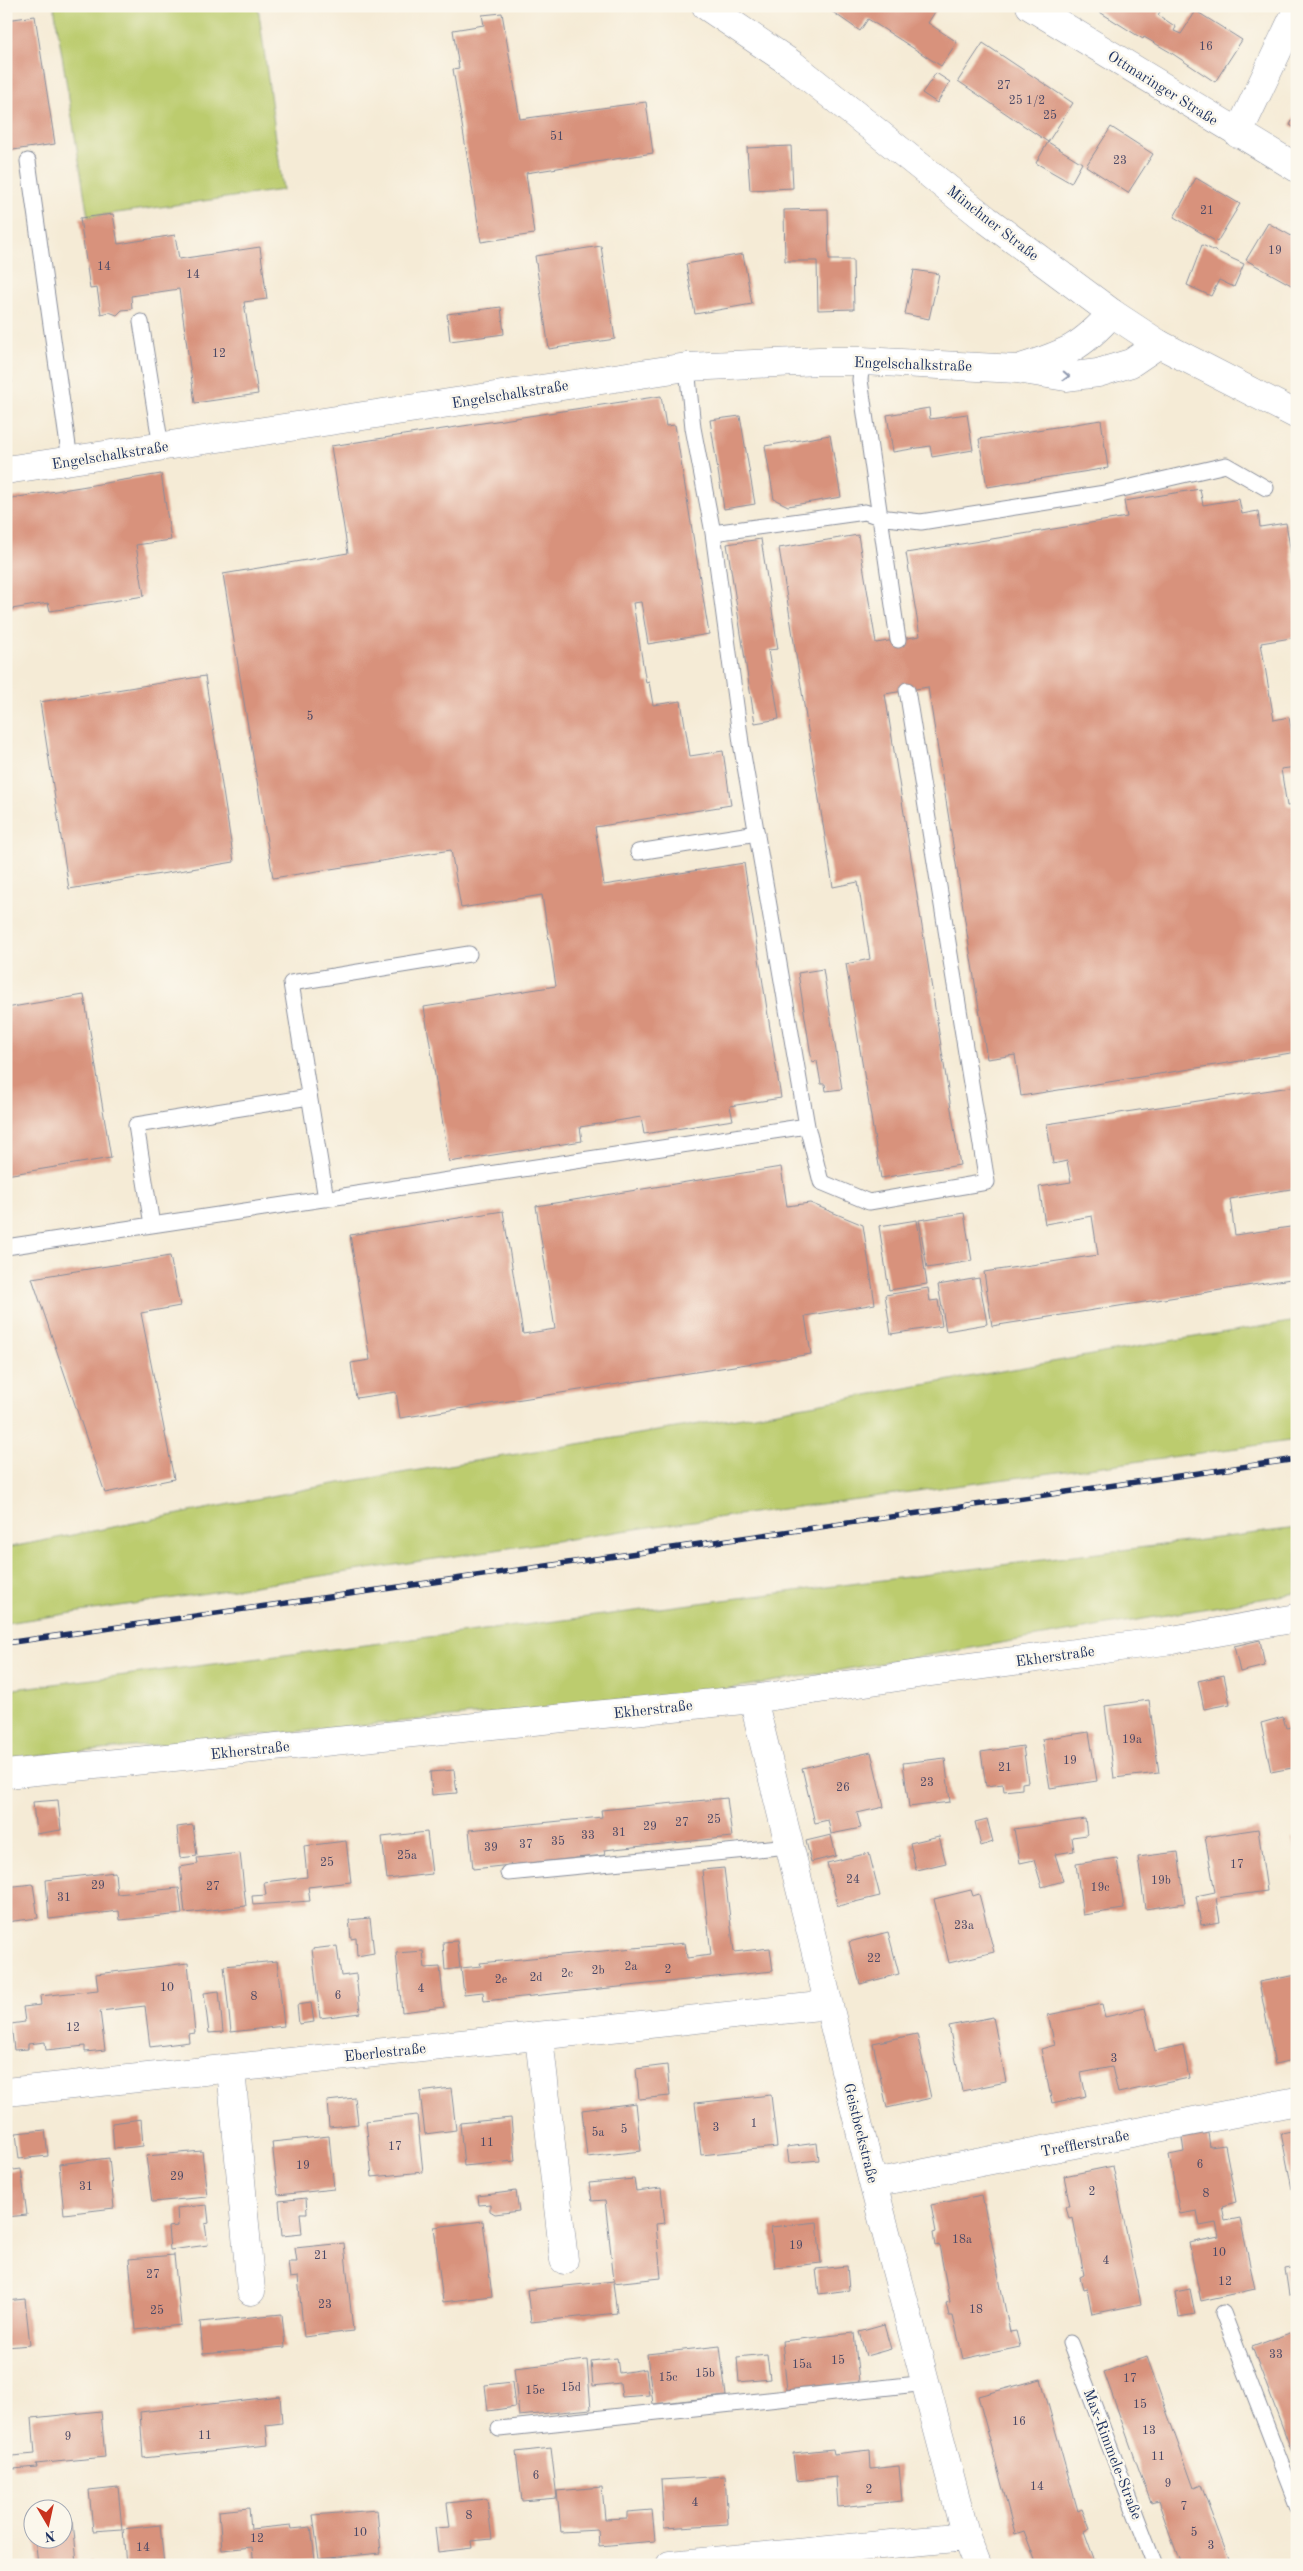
<svg xmlns="http://www.w3.org/2000/svg" width="1303" height="2571" font-family="'Old Standard TT',serif">
	<style>
		.green { fill: #bccc6e; stroke: #6c7e66 }
		.building { fill: #d8927b }
		.lines { fill: none; stroke-linecap: round; stroke-linejoin: round }
		.lane-casing { stroke: #888d9a; stroke-width: 17 }
		.street-casing { stroke: #888d9a; stroke-width: 29 }
		.secondary-casing { stroke: #888d9a; stroke-width: 29 }
		.lane { stroke: #fff; stroke-width: 15 }
		.street { stroke: #fff; stroke-width: 28 }
		.secondary { stroke: #fff; stroke-width: 28 }
		.rail-casing { stroke: #1b2f5e; stroke-width: 5.5 }
		.rail { stroke: #fbf7ec; stroke-width: 4; stroke-dasharray: 11; stroke-linecap: butt }
		.oneway { stroke: #8d97ae }
		.labels { text-anchor: middle; stroke-width: 5; stroke-linejoin: round; paint-order: stroke }
		.number-label { font-size: 12px; fill: #4a4865 }
		.street-label { font-size: 15px; fill: #1b2f5e; stroke: #fbf7ec }
	</style>
	<rect width="100%" height="100%" fill="#fbf7ec"/>
	<filter id="ink" filterUnits="userSpaceOnUse"><feTurbulence type="fractalNoise" baseFrequency=".02" numOctaves="2"/><feDisplacementMap in="SourceGraphic" scale="10" xChannelSelector="R" yChannelSelector="G"/><feConvolveMatrix kernelMatrix="1 2 1 2 8 2 1 2 1" color-interpolation-filters="sRGB"/></filter>
	<filter id="wash" filterUnits="userSpaceOnUse"><feTurbulence type="fractalNoise" baseFrequency=".0096" numOctaves="4" result="noise"/><feDisplacementMap in="SourceGraphic" scale="20" xChannelSelector="R" yChannelSelector="G"/><feGaussianBlur stdDeviation="1.12" result="paint"/><feColorMatrix in="noise" values="0 0 0 0 0 0 0 0 0 0 0 0 0 0 0 0 0 1.4 0 .05"/><feComposite in="paint" operator="in"/></filter>
	<g filter="url(#wash)">
		<rect width="100%" height="100%" fill="#f5ebd6"/>
		<path class="green" d="M54 6H258L283 190 88 217Z
			M1297 1321V1440L656 1526 6 1623V1548L328 1485 749 1416 1176 1340Z
			M1297 1528V1593L705 1693 6 1759V1690Z"/>
		<g id="blocks">
			<path class="building" d="M824 6H937L938 7 928 23 957 42 941 66 868 19 860 31Z
				M1090 6H1163L1158 15 1176 27 1174 31 1181 34 1196 11 1242 40 1215 82 1170 52 1144 37 1143 39Z
				M502 13 520 119 646 102 653 153 526 173 534 234 481 242 453 69 459 68 453 30 484 25 482 15Z
				M35 16 55 144 6 151V20Z
				M983 43 1073 103 1048 142 958 81Z
				M936 73 950 82 937 103 922 93Z
				M1297 111V129L1290 125Z
				M1111 127 1153 154 1128 193 1086 166Z
				M1048 142 1082 163 1071 183 1036 163Z
				M791 146 793 188 750 190 747 148Z
				M1196 178 1240 204 1217 242 1174 217Z
				M828 209 829 260H853L854 309 818 310 817 261H785L784 210Z
				M113 214 118 244 175 235 179 259 260 247 267 299 244 302 258 394 195 403 179 289 131 296 132 309 122 310 117 315 109 312 101 314 97 288 90 289 80 218Z
				M1268 223 1297 239V278L1293 286 1246 260Z
				M1202 245 1244 264 1234 287 1219 280 1211 296 1187 285Z
				M601 246 615 339 549 349 535 256Z
				M743 254 752 304 695 314 686 264Z
				M914 270 939 274 929 319 905 314Z
				M501 307 504 334 450 341 447 314Z
				M6 350 12 383 6 384Z
				M661 396 666 426 675 425 709 634 648 644 641 602 633 603 646 683 649 682 653 705 681 701 690 756 723 751 731 805 595 827 604 885 744 863 781 1098 730 1106 733 1120 644 1134 641 1117 580 1127 582 1141 449 1162 424 1007 556 986 542 895 461 908 451 850 273 878 223 574 348 553 331 446Z
				M929 408 930 419 967 414 973 450 932 457 930 446 893 452 887 415Z
				M740 416 755 504 724 509 710 420Z
				M1101 420 1108 468 987 487 979 439Z
				M830 435 841 497 788 506 774 499 765 446Z
				M161 474 171 540 136 545 144 596 50 611 48 603 6 610V499Z
				M1200 489 1203 505 1239 499 1242 514 1258 511 1260 527 1286 523 1297 590V637L1261 643 1274 720 1289 717 1297 761V767L1281 769 1287 806 1297 805V1052L1021 1096 1015 1055 987 1059 928 687 885 694 960 1165 881 1178 846 964 870 959 858 882 833 887 779 548 858 535 876 643 920 636 906 553 1127 517 1124 501Z
				M761 539 778 649 768 650 779 719 755 723 727 544Z
				M205 676 234 862 69 889 40 702Z
				M823 969 842 1089 826 1091 825 1084H821L817 1061 812 1062 798 973Z
				M84 995 111 1158 6 1175V1008Z
				M1297 1086V1188L1230 1199 1235 1235 1297 1226V1278L992 1326 984 1272 1098 1255 1092 1216 1045 1224 1039 1187 1071 1182 1067 1161 1053 1164 1047 1124Z
				M781 1167 787 1206 810 1203 863 1225 875 1304 805 1316 811 1354 400 1418 396 1392 356 1398 351 1363 370 1360 350 1235 503 1211 523 1334 555 1329 536 1206Z
				M964 1213 972 1261 927 1268 919 1220Z
				M917 1220 927 1284 889 1290 879 1226Z
				M170 1256 180 1306 141 1313 174 1479 105 1493 32 1278Z
				M979 1278 987 1324 946 1331 938 1285Z
				M928 1288 930 1301 938 1300 942 1326 891 1334 885 1295Z
				M1260 1640 1265 1666 1240 1672 1234 1646Z
				M1224 1675 1230 1704 1204 1709 1198 1681Z
				M1149 1700 1159 1773 1114 1778 1105 1706Z
				M1283 1717 1286 1728 1297 1726V1767L1271 1772 1261 1723Z
				M1089 1732 1097 1781 1050 1788 1042 1739Z
				M1023 1746 1028 1782 1022 1783V1789L1004 1791 1003 1784 986 1786 981 1752Z
				M871 1752 884 1807 857 1813 861 1828 831 1834 828 1820 815 1823 802 1768Z
				M945 1758 950 1802 909 1807 903 1763Z
				M454 1770 457 1793 432 1795 430 1772Z
				M727 1798 732 1837 604 1850 605 1855 473 1869 469 1830 602 1817 601 1810Z
				M58 1800 61 1830 36 1834 33 1802Z
				M987 1819 993 1842 981 1846 975 1822Z
				M1085 1819 1087 1835 1072 1837 1074 1851 1055 1854 1063 1881 1042 1887 1034 1860 1020 1863 1014 1829Z
				M193 1825 197 1856 180 1858 177 1827Z
				M1258 1829 1267 1891 1216 1898 1220 1922 1201 1925 1196 1896 1215 1892 1205 1837Z
				M427 1832 432 1874 387 1879 382 1837Z
				M831 1835 836 1856 811 1862 806 1841Z
				M939 1836 946 1863 916 1870 910 1843Z
				M1293 1838H1297V1855H1296Z
				M346 1841 351 1882 308 1887 310 1901 253 1905 252 1896 266 1895 264 1882 307 1877 304 1846Z
				M1178 1852 1185 1903 1145 1909 1138 1857Z
				M240 1853 246 1906 185 1913 180 1867 198 1864 197 1858Z
				M869 1853 880 1896 838 1906 827 1863Z
				M1117 1858 1124 1909 1083 1915 1076 1864Z
				M724 1868 734 1952 770 1948 773 1971 484 2001 483 1992 464 1994 461 1968 481 1966 480 1963 685 1943 687 1958 711 1955 702 1870Z
				M115 1872 117 1894 179 1888 182 1914 120 1920 119 1911 49 1919 46 1880Z
				M33 1884 38 1918 6 1922V1887Z
				M971 1890 973 1896 979 1894 994 1952 949 1963 934 1899Z
				M370 1918 374 1953 357 1956 356 1938 351 1939 349 1920Z
				M888 1932 899 1974 860 1984 849 1942Z
				M457 1941 460 1968 445 1970 443 1942Z
				M337 1946 341 1976 356 1974 360 2013 320 2018 312 1949Z
				M423 1951 425 1968 440 1967 444 2007 402 2012 396 1953Z
				M277 1961 284 2026 231 2032 224 1966Z
				M188 1963 195 2033 188 2034 189 2042 150 2047 145 2006 100 2011 105 2050 85 2052V2046L46 2050 45 2042 28 2044V2049L14 2050 11 2024 25 2022 23 2007 41 2005 40 1996 98 1990 96 1974Z
				M1297 1975V2059L1275 2064 1259 1982Z
				M219 1991 223 2032 209 2033 204 1993Z
				M311 2003 314 2022 299 2024 297 2005Z
				M1102 2004 1105 2017 1145 2008 1155 2051 1183 2045 1189 2078 1118 2093 1112 2067 1081 2073 1086 2096 1052 2103 1041 2049 1055 2045 1048 2015Z
				M993 2017 1006 2082 962 2091 949 2026Z
				M917 2034 931 2098 887 2108 873 2043Z
				M667 2065 670 2096 639 2099 636 2069Z
				M451 2088 456 2130 425 2134 420 2092Z
				M771 2095 777 2147 701 2155 695 2103Z
				M355 2098 358 2124 329 2127 327 2101Z
				M636 2103 641 2151 587 2157 582 2110Z
				M417 2115 423 2172 372 2177 366 2121Z
				M511 2118 515 2161 464 2166 460 2123Z
				M141 2119 143 2146 114 2149 112 2123Z
				M45 2130 48 2156 19 2159 16 2133Z
				M1297 2130V2188L1292 2189 1281 2133Z
				M1208 2133 1210 2147 1225 2145 1236 2202 1222 2206 1225 2221 1240 2218 1255 2289 1201 2301 1189 2243 1219 2237 1216 2223 1200 2226 1197 2211 1180 2214 1169 2155 1184 2152 1182 2138Z
				M329 2136 334 2189 278 2195 272 2142Z
				M817 2143 819 2160 789 2163 787 2147Z
				M202 2151 207 2197 152 2202 146 2156Z
				M109 2158 114 2208 64 2214 59 2164Z
				M1113 2166 1141 2304 1092 2314 1087 2288 1083 2289 1080 2277 1084 2275 1073 2218 1069 2219 1066 2206H1070L1064 2176Z
				M21 2169 27 2215 6 2217V2171Z
				M634 2179 636 2191 661 2188 665 2223 656 2224 661 2278 613 2283 617 2313 531 2322 527 2290 614 2281 605 2200 592 2201 589 2183Z
				M516 2191 519 2211 495 2214 490 2211V2204L479 2205 478 2196Z
				M982 2195 1010 2332 1016 2331 1020 2347 963 2359 953 2316H949L946 2303 950 2302 939 2245 935 2246 933 2233 936 2232 931 2205Z
				M306 2198 307 2213H300L302 2234 282 2236 279 2201Z
				M207 2205 209 2223 205 2224 208 2245 170 2250 168 2227 178 2226 177 2208Z
				M483 2221 492 2296 443 2302 434 2227Z
				M817 2222 821 2263 775 2268 771 2227Z
				M344 2243 353 2331 304 2337 298 2277 290 2278 288 2262H297L295 2248Z
				M174 2255 181 2325 136 2330 129 2259Z
				M847 2266 849 2290 819 2294 816 2269Z
				M1297 2267V2293L1289 2295 1285 2269Z
				M1190 2289 1195 2314 1179 2317 1175 2292Z
				M25 2299 30 2345 6 2347V2301Z
				M282 2314 285 2347 203 2354 200 2322Z
				M884 2325 891 2349 866 2356 859 2332Z
				M1295 2331 1297 2450 1292 2452 1252 2347Z
				M854 2333 859 2382 787 2390 782 2341Z
				M720 2346 726 2396 653 2404 647 2354Z
				M767 2354 770 2379 739 2382 737 2357Z
				M1147 2357 1194 2488 1201 2485 1231 2565H1181L1158 2501 1151 2503 1104 2372Z
				M617 2358 619 2373 646 2369 649 2395 622 2397 620 2383 593 2386 591 2361Z
				M587 2360 591 2409 519 2416 514 2368Z
				M1041 2379 1078 2511 1082 2509 1090 2529 1084 2532 1096 2565H1037L1024 2531 1015 2534 978 2396Z
				M512 2382 515 2407 488 2411 485 2385Z
				M280 2396 282 2423 266 2425 268 2445 143 2458 140 2412Z
				M101 2411 105 2457 36 2464 37 2467 13 2469 12 2456 35 2454 32 2418Z
				M551 2448 557 2498 522 2501 516 2452Z
				M833 2449 834 2454 870 2450 871 2469 899 2466 902 2501 838 2507 836 2477 796 2481 793 2453Z
				M725 2476 728 2524 664 2528 661 2480Z
				M118 2487 122 2529 93 2531 89 2490Z
				M602 2487 605 2519 627 2518V2512L652 2510 655 2541 599 2546 598 2530 561 2532 557 2491Z
				M487 2499 492 2539 471 2541 472 2548 438 2552 435 2528 450 2527 447 2503Z
				M249 2508 251 2529 291 2525 292 2529 311 2527 315 2560 254 2565 252 2547 222 2550 219 2511Z
				M377 2510 381 2553 319 2559 313 2515Z
				M73 2521 77 2563 91 2561V2565H38L35 2538H62V2522Z
				M160 2525 164 2565H126L123 2529Z"/>
		</g>
	</g>
	<g filter="url(#ink)">
		<use href="#blocks" fill-opacity="0" stroke="#888d9a" stroke-width="1"/>
		<g class="lines">
			<g class="lane-casing">
				<path id="lane" d="M28 161 70 460
					M141 322 161 447
					M862 361 860 380 898 640
					M687 367 693 428 713 533 741 743 807 1126
					M713 533 865 512 879 517 921 522 1105 493 1226 465 1266 488
					M638 852 757 833
					M326 1199 291 983 469 954
					M152 1225 136 1125 309 1097
					M6 1247 807 1126 821 1182 869 1202 987 1182 907 690
					M508 1873 789 1846
					M1223 2313 1297 2505
					M1070 2343 1155 2565
					M499 2429 927 2383"/>
			</g>
			<g class="street-casing">
				<path id="street" d="M1030 6 1297 168
					M1238 134 1297 10
					M1021 368C1066 353 1080 349 1112 313
					M6 470 687 367 819 361H862L1017 369 1066 377 1098 373 1131 363 1159 344
					M753 1699 873 2183 966 2537 977 2565
					M6 1774 753 1699 924 1673 1172 1640 1297 1618
					M539 2037 564 2260
					M231 2069 251 2291
					M6 2092 829 2005
					M873 2183 1297 2101
					M670 2565 966 2537"/>
			</g>
			<g class="secondary-casing">
				<path id="secondary" d="M706 6 792 64 987 220 1112 313 1159 344 1297 415"/>
			</g>
			<use href="#lane" class="lane"/>
			<use href="#street" class="street"/>
			<use href="#secondary" class="secondary"/>
			<g class="rail-casing">
				<path id="rail" d="M6 1643 1297 1459"/>
			</g>
			<use href="#rail" class="rail"/>
		</g>
		<defs><path id="oneway-chevron" d="M-2-3.5L2.5 0L-2 3.5" fill="none" stroke-width="1.6" stroke-linecap="round" stroke-linejoin="round" transform="scale(1.25)"/></defs>
		<use class="oneway" href="#oneway-chevron" transform="translate(1066 376) rotate(2)"/>
	</g>
	<g class="labels">
		<g class="number-label">
			<text x="1206" y="50">16</text>
			<text x="1004" y="89">27</text>
			<text x="1027" y="104">25 1/2</text>
			<text x="1050" y="119">25</text>
			<text x="557" y="140">51</text>
			<text x="1120" y="164">23</text>
			<text x="1207" y="214">21</text>
			<text x="1275" y="254">19</text>
			<text x="104" y="270">14</text>
			<text x="193" y="278">14</text>
			<text x="219" y="357">12</text>
			<text x="310" y="720">5</text>
			<text x="1132" y="1743">19a</text>
			<text x="1070" y="1764">19</text>
			<text x="1005" y="1771">21</text>
			<text x="927" y="1786">23</text>
			<text x="843" y="1791">26</text>
			<text x="714" y="1823">25</text>
			<text x="682" y="1826">27</text>
			<text x="650" y="1830">29</text>
			<text x="619" y="1836">31</text>
			<text x="588" y="1839">33</text>
			<text x="558" y="1845">35</text>
			<text x="526" y="1848">37</text>
			<text x="491" y="1851">39</text>
			<text x="407" y="1859">25a</text>
			<text x="327" y="1866">25</text>
			<text x="1237" y="1868">17</text>
			<text x="853" y="1883">24</text>
			<text x="1161" y="1884">19b</text>
			<text x="98" y="1889">29</text>
			<text x="213" y="1890">27</text>
			<text x="1100" y="1891">19c</text>
			<text x="64" y="1901">31</text>
			<text x="964" y="1929">23a</text>
			<text x="874" y="1962">22</text>
			<text x="631" y="1970">2a</text>
			<text x="668" y="1973">2</text>
			<text x="598" y="1974">2b</text>
			<text x="567" y="1977">2c</text>
			<text x="536" y="1981">2d</text>
			<text x="501" y="1983">2e</text>
			<text x="167" y="1991">10</text>
			<text x="421" y="1992">4</text>
			<text x="338" y="1999">6</text>
			<text x="254" y="2000">8</text>
			<text x="73" y="2031">12</text>
			<text x="1114" y="2062">3</text>
			<text x="754" y="2127">1</text>
			<text x="716" y="2131">3</text>
			<text x="624" y="2133">5</text>
			<text x="598" y="2136">5a</text>
			<text x="487" y="2146">11</text>
			<text x="395" y="2150">17</text>
			<text x="1200" y="2168">6</text>
			<text x="303" y="2169">19</text>
			<text x="177" y="2180">29</text>
			<text x="86" y="2190">31</text>
			<text x="1092" y="2195">2</text>
			<text x="1206" y="2197">8</text>
			<text x="962" y="2243">18a</text>
			<text x="796" y="2249">19</text>
			<text x="1219" y="2256">10</text>
			<text x="321" y="2259">21</text>
			<text x="1106" y="2264">4</text>
			<text x="153" y="2278">27</text>
			<text x="1225" y="2285">12</text>
			<text x="325" y="2308">23</text>
			<text x="976" y="2313">18</text>
			<text x="157" y="2314">25</text>
			<text x="1276" y="2358">33</text>
			<text x="838" y="2364">15</text>
			<text x="802" y="2368">15a</text>
			<text x="705" y="2377">15b</text>
			<text x="668" y="2381">15c</text>
			<text x="1130" y="2382">17</text>
			<text x="571" y="2391">15d</text>
			<text x="535" y="2394">15e</text>
			<text x="1140" y="2408">15</text>
			<text x="1019" y="2425">16</text>
			<text x="1149" y="2434">13</text>
			<text x="205" y="2439">11</text>
			<text x="68" y="2440">9</text>
			<text x="1158" y="2460">11</text>
			<text x="536" y="2479">6</text>
			<text x="1168" y="2487">9</text>
			<text x="1037" y="2490">14</text>
			<text x="869" y="2493">2</text>
			<text x="695" y="2506">4</text>
			<text x="1184" y="2510">7</text>
			<text x="469" y="2519">8</text>
			<text x="360" y="2536">10</text>
			<text x="1194" y="2536">5</text>
			<text x="257" y="2542">12</text>
			<text x="1211" y="2549">3</text>
			<text x="143" y="2551">14</text>
		</g>
		<g class="street-label">
			<text transform="translate(1163 88) rotate(32)" y="5">Ottmaringer Straße</text>
			<text transform="translate(993 223) rotate(38)" y="5">Münchner Straße</text>
			<text transform="translate(913 364) rotate(2)" y="5">Engelschalkstraße</text>
			<text transform="translate(510 394) rotate(-9)" y="5">Engelschalkstraße</text>
			<text transform="translate(110 455) rotate(-9)" y="5">Engelschalkstraße</text>
			<text transform="translate(1055 1656) rotate(-8)" y="5">Ekherstraße</text>
			<text transform="translate(653 1709) rotate(-6)" y="5">Ekherstraße</text>
			<text transform="translate(250 1750) rotate(-6)" y="5">Ekherstraße</text>
			<text transform="translate(385 2052) rotate(-6)" y="5">Eberlestraße</text>
			<text transform="translate(861 2133) rotate(76)" y="5">Geistbeckstraße</text>
			<text transform="translate(1085 2143) rotate(-11)" y="5">Trefflerstraße</text>
			<text transform="translate(1113 2454) rotate(69)" y="5">Max-Rimmele-Straße</text>
		</g>
	</g>
	<rect width="1303" height="2571" fill="none" stroke="#fbf7ec" stroke-width="25"/>
	<g transform="translate(48 2524) rotate(171)"><circle r="24" fill="#fbf7ec" stroke="#a1a7b3"/>
	<path d="M0-4L9 19L0 12L-9 19Z" fill="#c8321e"/>
	<text y="-8" font-size="14" font-weight="bold" text-anchor="middle" fill="#1b2f5e">N</text>
	</g>
</svg>
